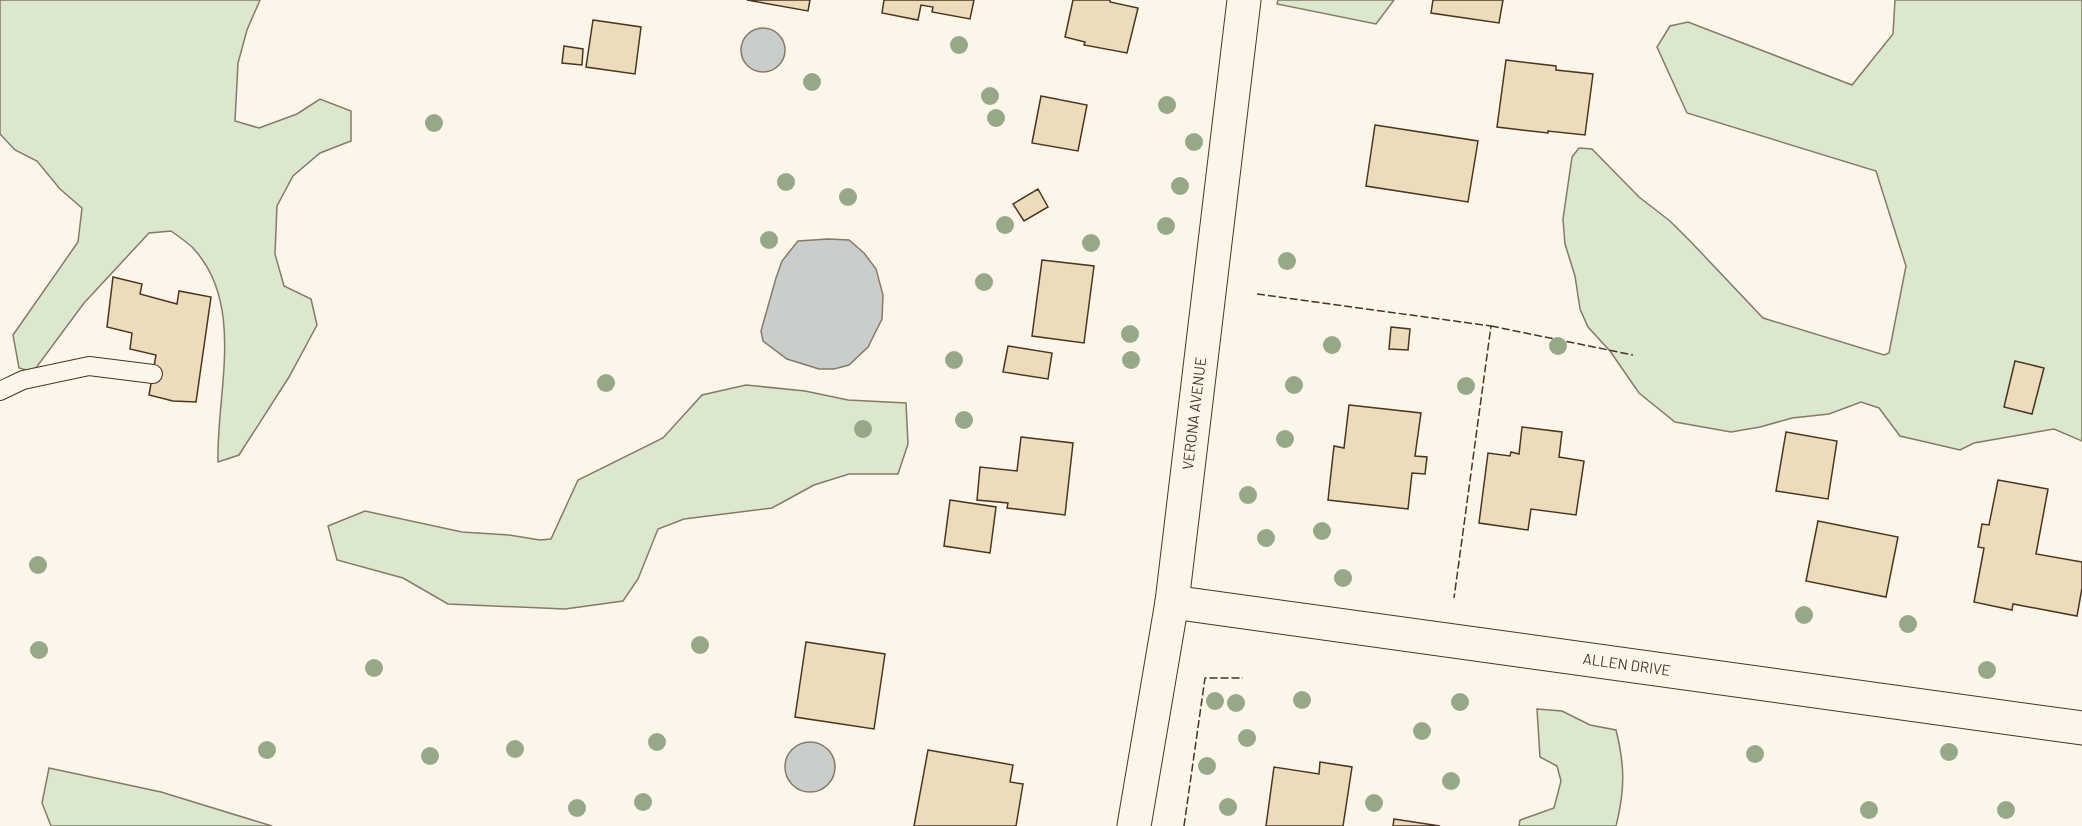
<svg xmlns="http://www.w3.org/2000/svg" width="2082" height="826" font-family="Barlow,sans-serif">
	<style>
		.green { fill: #dce7d0; stroke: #887966; stroke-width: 1.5 }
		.water { fill: #c9cecd; stroke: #887966; stroke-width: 1.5 }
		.building { fill: #ecdcbc; stroke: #4a3520; stroke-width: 1.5 }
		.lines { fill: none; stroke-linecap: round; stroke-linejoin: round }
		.lane-casing { stroke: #4a3520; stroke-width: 20 }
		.street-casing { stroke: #4a3520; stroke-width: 35 }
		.lane { stroke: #fbf6e9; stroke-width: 18 }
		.street { stroke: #fbf6e9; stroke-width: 33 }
		.fence { stroke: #4a3520; stroke-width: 1.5; stroke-dasharray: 8 3; stroke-linecap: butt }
		.tree { fill: #96a887 }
		.labels { text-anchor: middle; stroke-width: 4.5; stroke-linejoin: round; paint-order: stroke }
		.street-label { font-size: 15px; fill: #4a3520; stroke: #fbf6e9 }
	</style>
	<rect width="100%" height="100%" fill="#fbf6e9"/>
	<path class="green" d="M0 0H260L247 30 238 63 235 121 259 128 297 114 320 99 351 111V141L320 153 293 176 277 206 275 254 284 286 311 299 317 325 289 377 239 455 218 462C216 394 246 305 193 248 187 242 178 236 171 231L149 233 84 303 33 372 19 368 13 335 78 242 82 208 60 189 37 161 15 150 0 134Z
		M1278 0H1394L1376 24 1277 4Z
		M1895 0H2082V441L2054 429 1974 443 1960 450 1900 436 1879 408 1861 402 1829 414 1792 418 1760 427 1731 432 1675 422 1639 393 1610 351 1588 327 1580 309 1575 276 1565 244 1563 219 1572 157 1579 148 1592 149 1639 197 1670 221 1692 243 1763 318 1884 355 1889 353 1906 266 1876 171 1687 113 1657 47 1670 26 1688 22 1852 85 1893 34Z
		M746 385 805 391 848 400 906 403 908 444 898 474H849L814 485 772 508 684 519 658 529 638 579 623 601 565 609 448 604 403 578 337 560 328 526 365 511 462 532 509 535 540 540 551 539 578 480 663 438 702 395Z
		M1537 709 1562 711 1590 725 1616 730C1625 766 1625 790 1616 826H1519L1520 820 1554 808 1561 781 1557 766 1540 757Z
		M49 768 161 792 272 826H51L42 803Z"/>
	<path class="water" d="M741 50a22 22 0 1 1 44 0a22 22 0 1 1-44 0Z
		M828 239 849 240 864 253 876 269 883 295 882 319 868 347 849 365 834 369H819L787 359 763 341 761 331 776 278 782 261 798 241Z
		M785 767a25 25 0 1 1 50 0a25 25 0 1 1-50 0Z"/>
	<path class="building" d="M747 0H810L808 11Z
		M884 0H974L970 19 932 12 933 7 921 5 918 20 882 13Z
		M1073 0H1110V2L1138 8 1127 53 1084 45 1085 42 1065 37Z
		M1433 0H1503L1499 23 1431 13Z
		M593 20 641 27 635 74 586 67Z
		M564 46 583 49 582 65 562 63Z
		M1506 60 1556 66V70L1593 74 1585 135 1548 131V133L1497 127Z
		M1041 96 1087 105 1078 151 1032 143Z
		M1375 125 1478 141 1468 202 1366 186Z
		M1038 189 1048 207 1024 221 1013 204Z
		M1042 260 1094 266 1084 343 1032 336Z
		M113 277 142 284 140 294 177 304 179 291 211 297 196 402 173 401 149 395 156 355 130 349 132 333 107 327Z
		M1391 327 1410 329 1408 350 1389 349Z
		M1008 346 1052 353 1048 379 1003 372Z
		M2015 361 2044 368 2032 414 2004 407Z
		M1349 405 1421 413 1415 456 1427 457 1425 474 1412 473 1408 509 1328 500 1334 446 1344 448Z
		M1522 427 1562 432 1559 457 1584 461 1576 515 1531 509 1528 530 1479 523 1488 453 1510 456 1511 452 1519 454Z
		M1786 432 1837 441 1828 499 1776 491Z
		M1021 437 1073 443 1065 515 1007 508 1008 503 977 500 980 467 1017 471Z
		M1998 480 2048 489 2036 554 2082 562V588L2077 616 2013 604 2012 610 1974 602 1984 548 1978 547 1982 524 1989 525Z
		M950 500 996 507 990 553 944 546Z
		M1818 521 1898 537 1886 597 1806 581Z
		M806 642 885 654 874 729 795 717Z
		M928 750 1013 765 1010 782 1023 784 1016 826H914Z
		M1320 762 1352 767 1343 826H1266L1274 767 1319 774Z
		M1394 819 1440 826H1393Z"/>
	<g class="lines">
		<g class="lane-casing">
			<path id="lane" d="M0 391 23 380 89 366 153 374"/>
		</g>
		<g class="street-casing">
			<g id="street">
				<path id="s1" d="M1172 602 2082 728"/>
				<path id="s2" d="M1134 826 1172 602 1244 0"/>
			</g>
		</g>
		<use href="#lane" class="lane"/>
		<use href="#street" class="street"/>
		<path class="fence" d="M1257 294 1491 326 1454 598
			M1491 326 1633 355
			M1184 826 1205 678H1243"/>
	</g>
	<g class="tree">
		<circle cx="959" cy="45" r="9"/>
		<circle cx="812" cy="82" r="9"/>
		<circle cx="990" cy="96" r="9"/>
		<circle cx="1167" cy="105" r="9"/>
		<circle cx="996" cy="118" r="9"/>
		<circle cx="434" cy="123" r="9"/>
		<circle cx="1194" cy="142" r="9"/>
		<circle cx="786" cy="182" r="9"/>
		<circle cx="1180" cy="186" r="9"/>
		<circle cx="848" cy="197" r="9"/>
		<circle cx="1005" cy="225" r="9"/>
		<circle cx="1166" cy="226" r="9"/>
		<circle cx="769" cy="240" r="9"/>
		<circle cx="1091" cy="243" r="9"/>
		<circle cx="1287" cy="261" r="9"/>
		<circle cx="984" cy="282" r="9"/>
		<circle cx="1130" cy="334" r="9"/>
		<circle cx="1332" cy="345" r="9"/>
		<circle cx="1558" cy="346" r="9"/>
		<circle cx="954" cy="360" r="9"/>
		<circle cx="1131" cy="360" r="9"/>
		<circle cx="606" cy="383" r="9"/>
		<circle cx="1294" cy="385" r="9"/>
		<circle cx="1466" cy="386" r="9"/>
		<circle cx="964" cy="420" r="9"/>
		<circle cx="863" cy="429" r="9"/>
		<circle cx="1285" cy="439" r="9"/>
		<circle cx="1248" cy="495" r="9"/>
		<circle cx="1322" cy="531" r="9"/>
		<circle cx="1266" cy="538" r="9"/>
		<circle cx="38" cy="565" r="9"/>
		<circle cx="1343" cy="578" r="9"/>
		<circle cx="1804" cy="615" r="9"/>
		<circle cx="1908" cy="624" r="9"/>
		<circle cx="700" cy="645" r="9"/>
		<circle cx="39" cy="650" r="9"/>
		<circle cx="374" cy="668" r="9"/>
		<circle cx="1987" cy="670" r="9"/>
		<circle cx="1302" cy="700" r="9"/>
		<circle cx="1215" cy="701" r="9"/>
		<circle cx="1460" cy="702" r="9"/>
		<circle cx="1236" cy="703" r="9"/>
		<circle cx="1422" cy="731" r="9"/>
		<circle cx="1247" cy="738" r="9"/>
		<circle cx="657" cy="742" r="9"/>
		<circle cx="515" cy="749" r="9"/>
		<circle cx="267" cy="750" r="9"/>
		<circle cx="1949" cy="752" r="9"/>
		<circle cx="1755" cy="754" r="9"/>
		<circle cx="430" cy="756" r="9"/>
		<circle cx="1207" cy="766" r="9"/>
		<circle cx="1451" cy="781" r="9"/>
		<circle cx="643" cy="802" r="9"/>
		<circle cx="1374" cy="803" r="9"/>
		<circle cx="1228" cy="807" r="9"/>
		<circle cx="577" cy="808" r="9"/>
		<circle cx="1869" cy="810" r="9"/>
		<circle cx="2006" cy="810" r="9"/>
	</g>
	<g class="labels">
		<g class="street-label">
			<text dy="5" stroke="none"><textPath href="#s2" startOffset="417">VERONA AVENUE</textPath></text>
			<text dy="5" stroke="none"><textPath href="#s1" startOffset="459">ALLEN DRIVE</textPath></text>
		</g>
	</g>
</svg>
